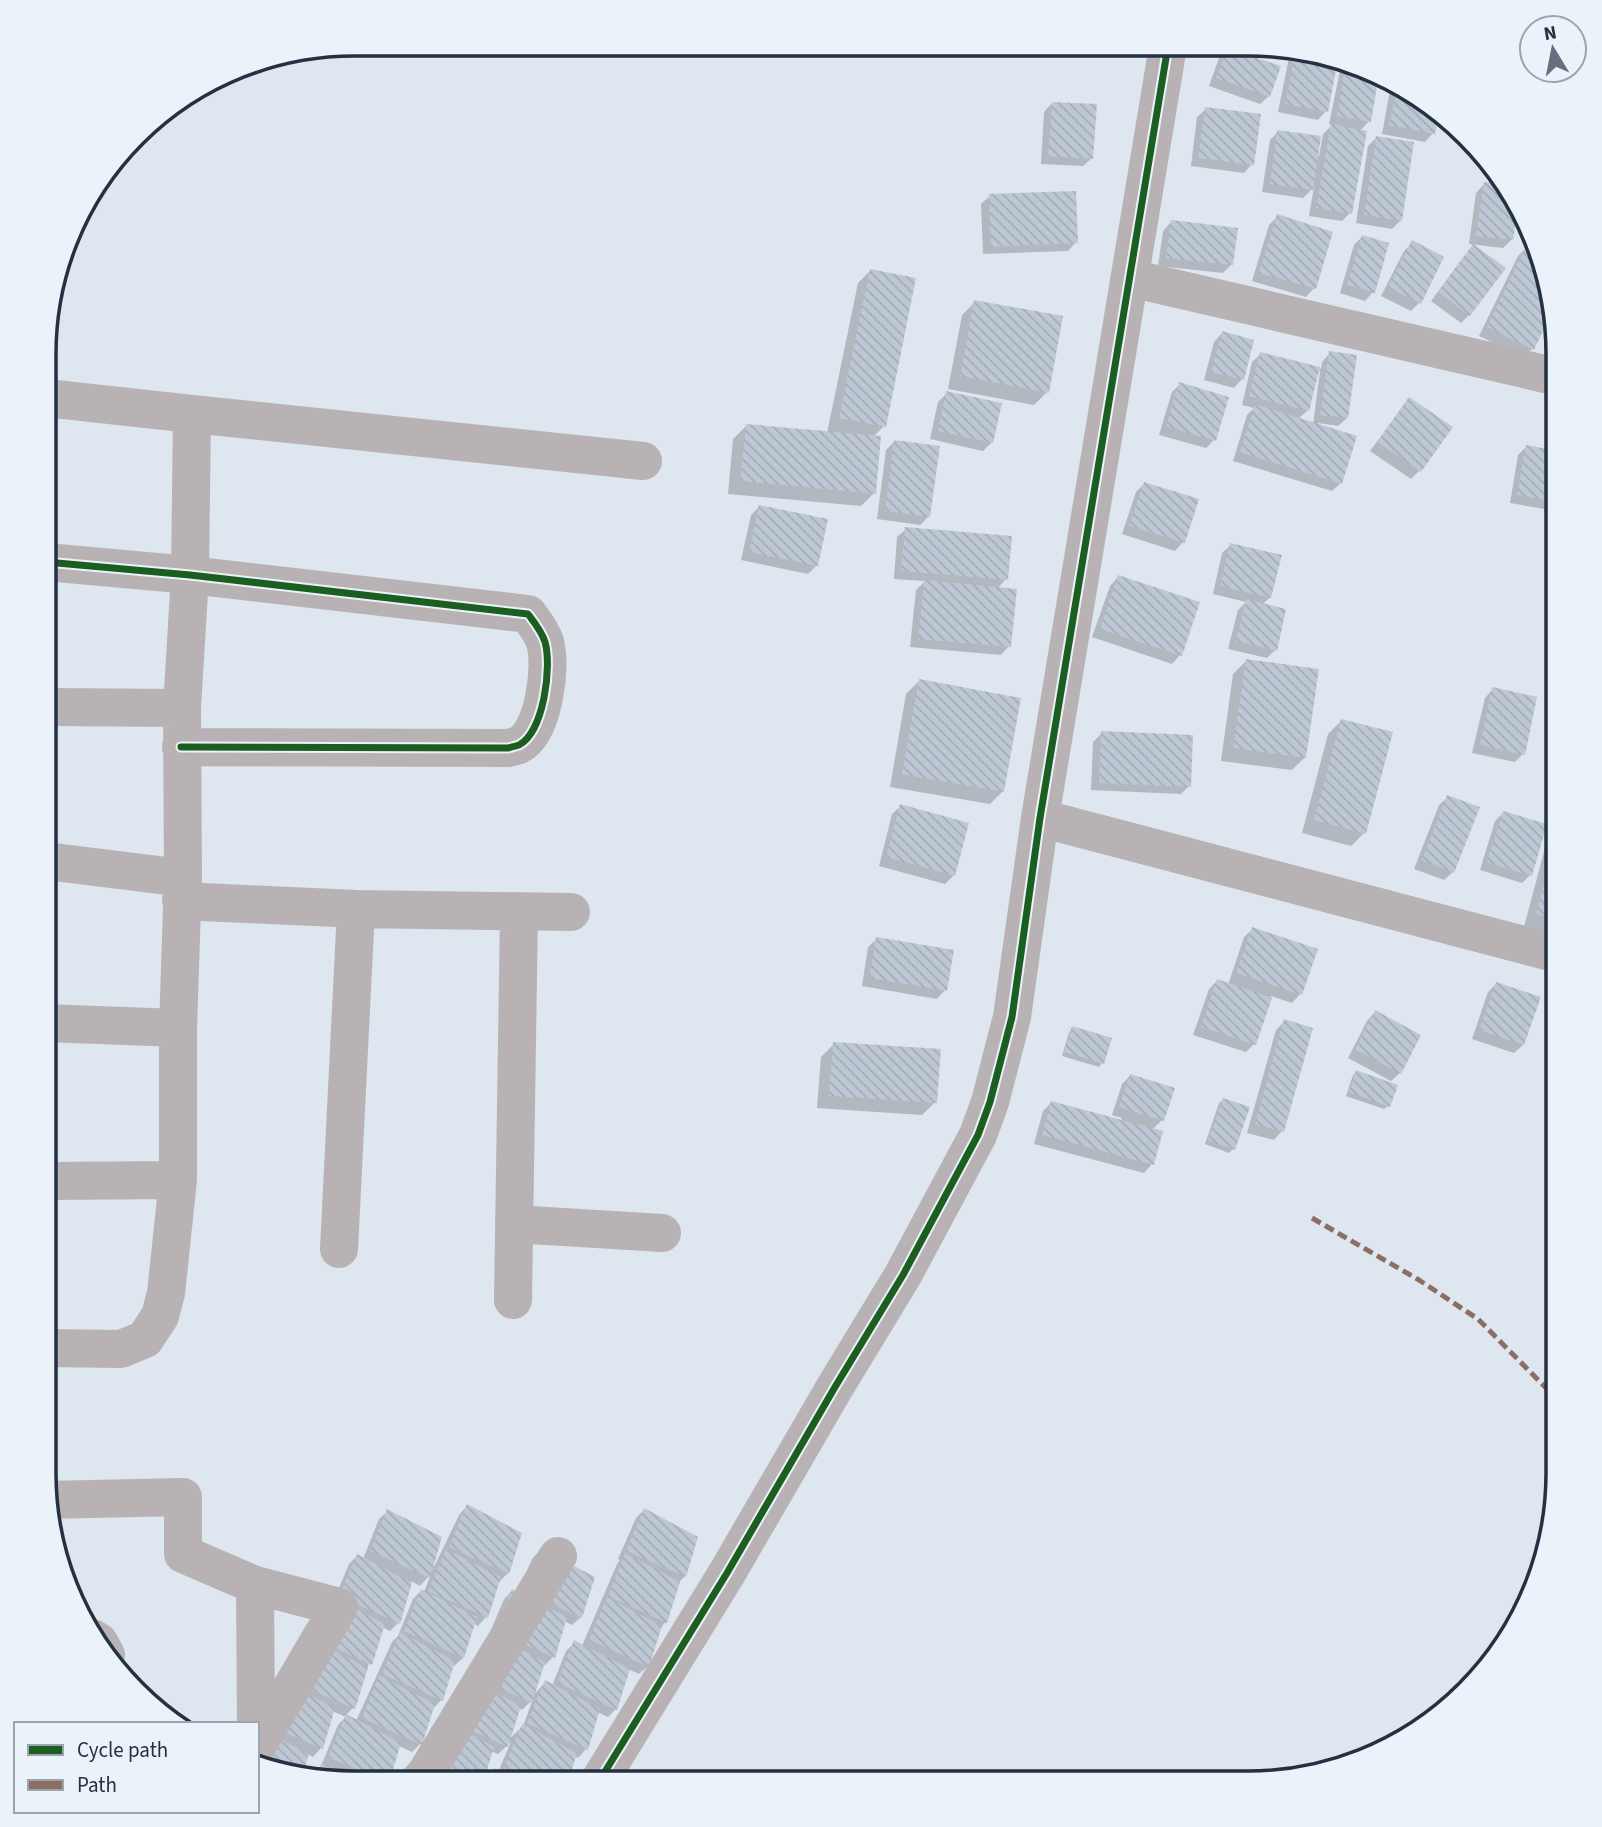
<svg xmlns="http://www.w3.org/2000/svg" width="1602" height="1827" font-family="'Source Sans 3',sans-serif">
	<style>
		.shadow { fill: #0003; fill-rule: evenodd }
		.building { fill: url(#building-back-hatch) }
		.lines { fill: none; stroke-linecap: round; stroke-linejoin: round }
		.minor { stroke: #b9b2b4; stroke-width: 38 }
		.quiet { stroke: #8d6e63; stroke-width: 5; stroke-dasharray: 10 5; stroke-linecap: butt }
		.cycleway-casing { stroke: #ebf2fa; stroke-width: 11 }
		.cycleway { stroke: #1b5e20; stroke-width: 7 }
		.rim { fill: none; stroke: #233141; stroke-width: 3.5 }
	</style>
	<defs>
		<pattern id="building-back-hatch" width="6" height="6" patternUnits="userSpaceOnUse" patternTransform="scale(1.75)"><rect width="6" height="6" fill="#bec8d4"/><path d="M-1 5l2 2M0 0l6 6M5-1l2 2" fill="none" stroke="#a3acb7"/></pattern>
	</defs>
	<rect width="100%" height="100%" fill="#dee6ef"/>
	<path class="shadow" d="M1056 46H1103L1056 49Z
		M1294 49 1336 64 1326 111 1318 120 1278 112 1290 53Z
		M1227 50 1269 96 1260 104 1209 86 1219 58Z
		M1341 66 1376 79 1369 121 1360 131 1350 213 1342 221 1309 216 1314 187 1303 198 1262 192 1270 140 1278 132 1319 156 1323 134 1332 125 1329 124Z
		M1391 85 1420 96 1437 113 1433 133 1425 142 1382 134Z
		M1052 103 1092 158 1083 166 1041 164 1044 112Z
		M1206 109 1252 164 1244 173 1191 166 1197 117Z
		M1376 138 1400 221 1392 229 1356 223 1368 146Z
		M1484 184 1512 239 1503 248 1469 244 1476 193Z
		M990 196 1076 242 1068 251 983 254 981 204Z
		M1278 216 1314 288 1306 297 1252 281 1269 225Z
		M1171 222 1231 265 1223 273 1158 266 1163 231Z
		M1362 237 1373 292 1365 301 1340 293 1354 245Z
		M1412 243 1419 303 1411 311 1381 296 1404 251Z
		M1526 248 1532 349 1524 357 1479 336 1518 256Z
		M1465 255 1469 315 1461 323 1431 301Z
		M871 270 884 426 873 437 874 493 861 506 728 494 733 439 746 426 827 433 858 283Z
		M975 302 1047 392 1034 405 948 389 962 315Z
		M1222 333 1242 379 1234 388 1204 380 1214 342Z
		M1330 353 1347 418 1338 426 1318 423 1317 425 1341 483 1332 491 1233 461 1247 415 1254 408 1242 405 1252 362 1261 354 1321 369 1322 362ZM1318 370 1320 371 1313 424 1298 419 1308 410Z
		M1180 384 1214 440 1206 448 1159 435 1172 392Z
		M947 393 992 442 983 451 930 439 938 402Z
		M1409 399 1419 471 1411 479 1370 451Z
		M894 442 929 516 920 525 877 519 886 450Z
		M1527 446 1558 452 1556 511 1510 503 1518 455Z
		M1144 484 1183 542 1175 551 1122 534 1136 492Z
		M759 507 816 566 808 574 741 560 751 515Z
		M906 529 1006 579 997 589 1009 646 1001 655 910 647 916 590 925 581 894 579 897 537Z
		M1231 545 1270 597 1262 605 1275 650 1267 658 1228 649 1238 610 1246 602 1213 594 1222 553Z
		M1118 577 1180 655 1172 664 1092 637 1110 586Z
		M1246 661 1305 757 1292 770 1221 761 1233 674Z
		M919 681 1003 791 990 804 890 787 906 694Z
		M1493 689 1523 754 1515 762 1472 753 1485 698Z
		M1341 721 1364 833 1351 846 1302 833 1328 734Z
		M1102 733 1189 786 1181 794 1091 790 1093 742Z
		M1448 797 1453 872 1444 880 1414 869 1439 805Z
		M901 806 954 875 945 884 879 866 892 814Z
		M1503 813 1530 875 1522 883 1480 870 1495 821Z
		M1558 832V935L1524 927 1546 844Z
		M1253 929 1300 994 1292 1003 1271 996 1254 1044 1246 1052 1193 1035 1209 989 1217 981 1228 985 1244 937Z
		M877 939 945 990 937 999 862 986 868 947Z
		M1496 984 1523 1045 1514 1053 1472 1039 1488 992Z
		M1375 1012 1400 1073 1391 1081 1348 1058 1367 1021Z
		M1285 1021 1282 1131 1274 1140 1247 1133 1276 1030Z
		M1073 1028 1102 1063 1099 1067 1062 1056 1069 1032Z
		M834 1044 935 1102 922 1115 817 1108 821 1057Z
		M1357 1072 1388 1106 1384 1109 1346 1096 1353 1075Z
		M1130 1076 1162 1120 1152 1130V1164L1144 1173 1034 1144 1043 1111 1052 1102 1121 1121 1122 1118 1112 1115 1122 1084Z
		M1223 1100 1233 1149 1229 1153 1205 1144 1219 1103Z
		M467 1506 508 1573 499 1582 486 1617 478 1626 473 1623 463 1658 454 1666 452 1665 441 1700 433 1709 420 1744 412 1752 399 1746 387 1783H334L313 1776 321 1766 338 1725 346 1717 332 1711 321 1748 313 1757 307 1754 301 1773 257 1759 334 1600 349 1564 357 1556 363 1559 379 1519 388 1511 434 1567 459 1515ZM431 1574 424 1592 421 1591 413 1599 398 1636 392 1642 356 1721 345 1716 353 1708 382 1627 390 1631 398 1623 411 1581 420 1586Z
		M644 1510 696 1538 685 1576 679 1582 666 1622 659 1629 648 1666 639 1674 628 1669 616 1709 608 1717 597 1712 586 1749 578 1758 574 1756 566 1783H485L495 1770 498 1772 511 1742 498 1754 491 1751 481 1783H398L403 1770 411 1762 416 1764 431 1728 466 1680 482 1644 488 1637 504 1599 512 1591 517 1593 532 1559 540 1550 581 1617 572 1625 564 1621 553 1657 545 1665 542 1664 533 1695 545 1683 552 1686 566 1651 575 1642 582 1646 617 1564 620 1560 618 1559 636 1518ZM533 1699 523 1726 509 1739 518 1708 522 1710Z"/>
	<path class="building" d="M1227 48 1281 66 1270 97 1216 78Z
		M1296 49 1337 65 1328 112 1285 104Z
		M1345 68 1378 80 1371 122 1337 116Z
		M1397 87 1420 96 1439 114 1435 134 1389 125Z
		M1052 102 1097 104 1093 159 1048 156Z
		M1205 107 1261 114 1254 165 1198 158Z
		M1331 124 1367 131 1352 214 1316 208Z
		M1277 130 1321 136 1313 190 1270 184Z
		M1376 136 1414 142 1402 221 1364 215Z
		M1484 182 1508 185 1518 205 1513 240 1476 236Z
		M1076 191 1078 243 991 247 989 194Z
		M1277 214 1333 232 1316 289 1259 273Z
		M1171 220 1238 228 1233 265 1166 258Z
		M1362 235 1389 243 1375 293 1347 285Z
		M1412 240 1444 257 1421 304 1388 287Z
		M1473 244 1506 268 1470 316 1438 292Z
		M1526 246 1542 255 1553 310 1534 350 1487 327Z
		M870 269 916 278 886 427 839 418Z
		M974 300 1063 316 1049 393 960 376Z
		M1222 331 1254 340 1244 380 1211 372Z
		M1329 351 1357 355 1348 418 1320 415Z
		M1260 352 1320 367 1309 411 1249 396Z
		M1179 382 1229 397 1216 441 1166 426Z
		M946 391 1002 403 993 443 938 431Z
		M1409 397 1453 427 1421 472 1377 442Z
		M1255 404 1357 436 1342 484 1240 452Z
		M746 424 881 436 876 494 740 481Z
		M894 440 940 446 930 517 885 511Z
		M1526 445 1558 451V502L1517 495Z
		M1144 482 1199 499 1185 543 1129 526Z
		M759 505 828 519 818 566 749 552Z
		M905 527 1012 536 1008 580 901 571Z
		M1230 543 1282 555 1271 598 1220 586Z
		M1118 575 1200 602 1182 656 1100 629Z
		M924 580 1017 589 1011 647 918 639Z
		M1246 599 1286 609 1277 651 1236 641Z
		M1246 659 1319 669 1306 758 1233 748Z
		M919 679 1021 698 1004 792 902 774Z
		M1492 687 1537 697 1525 755 1480 745Z
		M1341 719 1393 732 1366 834 1314 820Z
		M1101 731 1193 735 1191 787 1099 783Z
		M1447 795 1480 807 1454 873 1422 860Z
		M900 804 969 823 955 876 886 857Z
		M1503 811 1547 824 1532 876 1487 862Z
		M1557 834H1558V919L1536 914Z
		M1252 927 1318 949 1302 995 1236 973Z
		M876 937 954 950 947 991 869 978Z
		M1217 979 1272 998 1256 1045 1201 1027Z
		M1496 982 1541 997 1524 1045 1479 1030Z
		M1375 1010 1421 1035 1401 1074 1355 1049Z
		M1284 1019 1313 1028 1284 1132 1255 1124Z
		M1072 1026 1112 1038 1104 1064 1064 1052Z
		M833 1042 941 1049 937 1103 829 1096Z
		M1356 1070 1398 1085 1390 1107 1349 1092Z
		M1130 1074 1175 1088 1164 1121 1119 1107Z
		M1223 1098 1250 1107 1235 1150 1208 1140Z
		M1051 1101 1163 1131 1154 1165 1042 1135Z
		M467 1504 522 1533 509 1574 449 1547Z
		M644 1508 698 1537 686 1577 626 1551Z
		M387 1509 442 1537 430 1578 370 1551Z
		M540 1548 595 1577 582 1618 522 1590Z
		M446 1549 501 1577 488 1618 428 1591Z
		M625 1553 680 1582 667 1623 608 1596Z
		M357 1554 412 1583 400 1624 339 1596Z
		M421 1589 477 1617 464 1658 404 1631Z
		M512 1589 567 1617 555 1658 495 1631Z
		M330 1595 385 1624 372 1665 312 1638Z
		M607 1597 662 1626 649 1667 589 1640Z
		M400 1632 455 1661 443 1701 382 1674Z
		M490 1633 545 1662 532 1703 472 1676Z
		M312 1640 368 1668 355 1709 294 1683Z
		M574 1640 630 1669 617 1710 557 1683Z
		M379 1675 435 1704 422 1745 362 1718Z
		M465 1677 521 1706 508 1747 448 1720Z
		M279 1680 335 1708 323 1749 262 1723Z
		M545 1680 600 1709 588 1750 527 1723Z
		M346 1714 401 1743 389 1783 328 1757Z
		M439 1717 494 1747 483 1783H471L421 1760Z
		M522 1724 577 1753 568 1783H538L504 1767Z
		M257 1727 309 1754 303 1773 257 1759Z
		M322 1762 361 1783H334L316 1777Z
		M495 1768 523 1783H489Z"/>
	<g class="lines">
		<path class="minor" d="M1130 278 1558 377
			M46 398 192 414
			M46 562 190 575 528 614C534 622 542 632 545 642 552 666 544 732 519 745 516 746 512 747 508 748L181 747
			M46 707 182 708 183 878 178 1028V1180
			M182 708 190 575 192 414 643 461
			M1040 818 1558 954
			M46 861 183 878
			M181 901 356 909 571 912
			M45 1023 178 1028
			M514 1224 662 1233
			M339 1249 356 909
			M513 1300 519 912
			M45 1348 121 1349 145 1339 160 1316 166 1293 178 1180 45 1181
			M46 1500 183 1497V1554L255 1585 256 1724
			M255 1585 339 1607 257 1746
			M92 1638 99 1642 106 1655
			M420 1783 558 1556
			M598 1783 727 1573 835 1387 903 1275 978 1135 990 1102 1012 1017 1040 818 1168 46"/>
		<path class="quiet" d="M1312 1218 1419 1280 1478 1319 1558 1400"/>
		<g class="cycleway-casing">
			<path id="cycleway" d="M46 562 190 575 528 614C534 622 542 632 545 642 552 666 544 732 519 745 516 746 512 747 508 748L181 747
				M598 1783 727 1573 835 1387 903 1275 978 1135 990 1102 1012 1017 1040 818 1168 46"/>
		</g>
		<use href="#cycleway" class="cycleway"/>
	</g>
	<path d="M0 0H1602V1827H0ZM354 56H1248A298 298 0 0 1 1546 354V1473A298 298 0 0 1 1248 1771H354A298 298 0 0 1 56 1473V354A298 298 0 0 1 354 56Z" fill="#ebf2fa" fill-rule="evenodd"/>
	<path class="rim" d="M354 56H1248A298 298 0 0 1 1546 354V1473A298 298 0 0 1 1248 1771H354A298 298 0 0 1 56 1473V354A298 298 0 0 1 354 56Z"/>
	<rect x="14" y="1722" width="245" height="91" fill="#ebf2fa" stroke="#9ba5b0" stroke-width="2"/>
	<rect x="28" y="1745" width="35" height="10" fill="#1b5e20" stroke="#9ba5b0" stroke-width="2"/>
	<text x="77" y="1757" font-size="21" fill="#233141">Cycle path</text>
	<rect x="28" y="1780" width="35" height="10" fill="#8d6e63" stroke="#9ba5b0" stroke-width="2"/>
	<text x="77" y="1792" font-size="21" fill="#233141">Path</text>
	<g transform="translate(1553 49) rotate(350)"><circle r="33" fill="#ebf2fa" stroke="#9ba5b0" stroke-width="2"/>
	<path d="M0-5L12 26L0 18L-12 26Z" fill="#64707e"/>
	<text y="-10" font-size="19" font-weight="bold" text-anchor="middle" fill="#233141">N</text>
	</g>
</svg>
